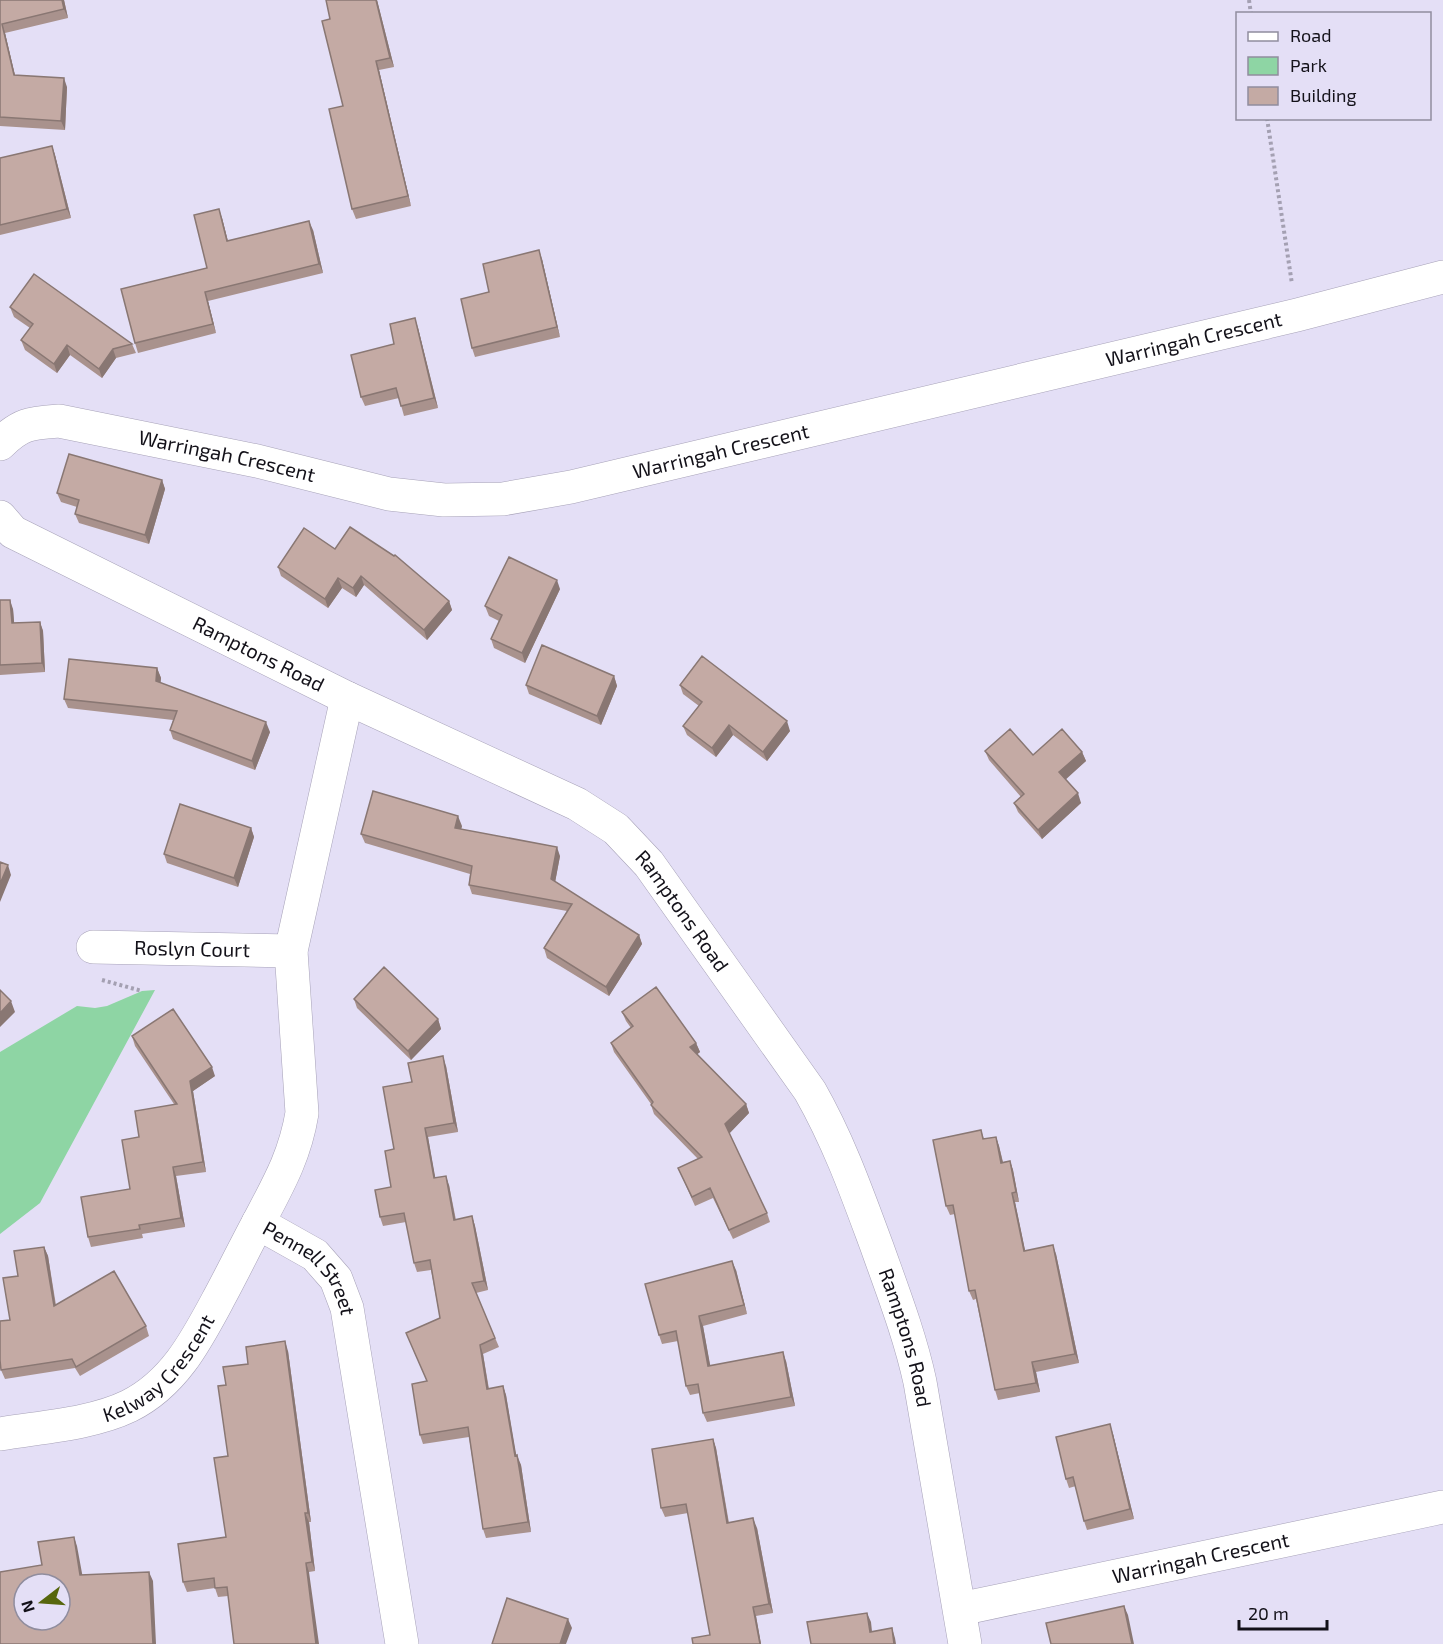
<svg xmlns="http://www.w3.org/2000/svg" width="1443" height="1644" font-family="'Exo 2',sans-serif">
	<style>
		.green { fill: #8ed5a4 }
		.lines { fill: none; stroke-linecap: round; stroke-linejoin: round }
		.minor-casing { stroke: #a7a2b8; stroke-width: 34 }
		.path { stroke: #a4a0b2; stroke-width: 4; stroke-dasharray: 3 3; stroke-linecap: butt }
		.minor { stroke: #fff; stroke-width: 33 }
		.wall { fill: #a9928d }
		.shaded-wall { fill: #897773 }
		.building { fill: #c4aaa4; stroke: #897773; stroke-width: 1.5; fill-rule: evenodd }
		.labels { text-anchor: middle; stroke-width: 4.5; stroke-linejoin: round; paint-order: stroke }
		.street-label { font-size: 20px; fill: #131119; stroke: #e4dff6 }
	</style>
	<rect width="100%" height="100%" fill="#e4dff6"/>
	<path class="green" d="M155 990 40 1203 0 1234V1052L77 1006 95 1008 107 1006 142 991Z"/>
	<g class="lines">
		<g class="minor-casing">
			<g id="minor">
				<path id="s1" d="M0 444C21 423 31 423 59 421L257 461 389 494 444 500 503 499 571 487 1297 315 1443 277"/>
				<path id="s2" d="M0 517 13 532 347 698 577 804 616 829 649 864 810 1091C839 1142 857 1193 877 1247 893 1292 910 1336 920 1382L965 1644"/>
				<path id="s3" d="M347 698 291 951 302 1113C295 1156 278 1185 258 1223L315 1255 336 1279 347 1308 402 1644"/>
				<path id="s4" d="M93 947 291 951"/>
				<path id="s5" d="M0 1434C41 1427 92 1424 129 1406 175 1383 197 1339 220 1296 233 1272 245 1247 258 1223"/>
				<path id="s6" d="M960 1609 1443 1507"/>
			</g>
		</g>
		<path class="path" d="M1249 0 1251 14
			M1267 118 1292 284
			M102 980 142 991"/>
		<use href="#minor" class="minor"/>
	</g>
	<path class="wall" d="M0 0H64L68 18 5 33 15 75 67 87 65 130 0 126Z
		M377 0 394 67 379 70 411 206 356 219 352 209 343 106 330 19Z
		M52 146 55 155 71 218 0 235V158Z
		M222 218 228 241 313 230 323 273 208 301 216 333 138 353 135 343 207 268Z
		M542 259 560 337 475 357 472 348 489 292Z
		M10 307 132 344 136 353 116 358 102 378 70 355 57 373 25 350 21 340 30 328 14 317Z
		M418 328 438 408 404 416 399 398 365 406 361 397 394 344Z
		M162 480 165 489 149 544 79 523 75 514 77 507 61 502 57 493Z
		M335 549 449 601 452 610 427 640 364 585 356 597 342 588 328 608 281 576 278 567Z
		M560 589 525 663 494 648 491 639 499 621 489 616 485 606Z
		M0 600 13 609 14 623 40 622 43 631 45 672 0 675Z
		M157 668 161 678 160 683 270 732 255 770 173 739 170 730 173 720 68 708 64 699Z
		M614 676 617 686 601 725 529 694 526 685Z
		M680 685 790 731 767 761 733 735 716 757 687 735 683 726 699 706 683 694Z
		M985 751 1033 755 1082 752 1086 761 1065 779 1081 803 1042 839 1018 812 1014 803 1021 797 989 760Z
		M462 826 461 829 560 856 555 882 639 935 642 944 609 996 547 958 544 948 567 911 472 894 469 885 470 874 365 843 361 834Z
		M251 828 254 837 238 887 167 863 164 854Z
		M354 999 438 1019 441 1029 411 1060 357 1008Z
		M622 1012 696 1043 700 1052 697 1054 746 1104 749 1113 729 1133 767 1213 770 1222 733 1239 713 1198 695 1206 678 1168 698 1159 654 1114 651 1105V1104L614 1052 611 1043 631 1028 626 1021Z
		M132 1036 215 1076 193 1091 206 1172 176 1176 185 1227 142 1234 143 1238 91 1247 88 1237 130 1189 139 1137 174 1104 135 1046Z
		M446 1066 458 1132 428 1137 435 1178 449 1185 456 1220 472 1216 475 1226 488 1290 476 1293 499 1347 483 1354 489 1389 503 1386 506 1395 516 1456 521 1465 531 1532 486 1538 483 1529 469 1437 423 1444 420 1435 427 1381 406 1333 440 1318 431 1270 417 1272 414 1263 406 1222 383 1226 380 1217 391 1187 394 1149 412 1082Z
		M981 1130 984 1139 996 1137 999 1146 1003 1162 1010 1161 1013 1170 1019 1202H1015L1025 1250 1056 1254 1079 1363 1036 1372 1040 1392 998 1400 995 1390 976 1299 973 1300 969 1291 955 1214 950 1215 946 1206Z
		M44 1247 48 1256 56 1305 146 1326 149 1336 80 1376 75 1368 5 1379 1 1370 18 1276Z
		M736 1270 747 1314 703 1326 710 1366 786 1361 795 1406 707 1422 703 1413 700 1393 690 1395 686 1386 678 1341 662 1344 659 1335Z
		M288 1351 311 1522H309L315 1571 309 1572 228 1596 218 1597 215 1588 187 1592 183 1582 226 1537 228 1456 248 1364Z
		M1113 1434 1134 1519 1087 1530 1084 1521 1076 1486 1069 1488 1066 1479Z
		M713 1439 716 1448 729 1523 757 1528 773 1613 756 1616 761 1644H693L710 1635 688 1513 665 1517 661 1508Z"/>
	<path class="shaded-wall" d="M62 0H64L68 18 64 9Z
		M376 0H377L394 67 390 58Z
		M2 24 5 33 17 84 14 75Z
		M376 61 379 70 411 206 408 196Z
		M64 78 67 87 65 130 61 121Z
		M52 146 55 155 71 218 67 209Z
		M219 209 222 218 230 250 227 241Z
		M309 221 313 230 323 273 319 264Z
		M539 250 542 259 560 337 557 327Z
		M205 292 208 301 216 333 213 324Z
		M415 318 418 328 438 408 434 398Z
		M67 345 70 355 57 373 54 364Z
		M113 349 116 358 102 378 99 369Z
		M162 480 165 489 149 544 145 535Z
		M361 576 364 585 356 597 353 588Z
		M338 578 342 588 328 608 325 599Z
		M557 580 560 589 525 663 522 653Z
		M10 600 13 609 15 633 12 623Z
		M449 601 452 610 427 640 424 630Z
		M40 622 43 631 45 672 42 663Z
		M157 668 161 678 160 690 156 681Z
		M614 676 617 686 601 725 597 716Z
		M787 721 790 731 767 761 763 752Z
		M266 722 270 732 255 770 252 761Z
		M729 725 733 735 716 757 712 748Z
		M1082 752 1086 761 1063 782 1059 772Z
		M1078 793 1081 803 1042 839 1038 830Z
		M458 816 462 826 459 837 455 828Z
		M251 828 254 837 238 887 234 878Z
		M557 847 560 856 554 888 551 879Z
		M8 865 11 875 0 902V884Z
		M639 935 642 944 609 996 606 987Z
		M11 1001 15 1012 0 1027V1013Z
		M438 1019 441 1029 411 1060 408 1051Z
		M696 1043 700 1052 694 1057 690 1047Z
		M443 1056 446 1066 458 1132 454 1123Z
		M212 1067 215 1076 193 1091 206 1172 203 1162 190 1081Z
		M746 1104 749 1113 729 1134 725 1124Z
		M425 1128 428 1137 437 1187 434 1178Z
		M996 1137 999 1146 1005 1172 1001 1163Z
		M1010 1161 1013 1170 1019 1202 1016 1192Z
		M173 1167 176 1176 185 1227 181 1218Z
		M446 1176 449 1185 457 1229 454 1220Z
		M1012 1193 1015 1202 1027 1260 1024 1251Z
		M472 1216 475 1226 488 1290 484 1281Z
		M1053 1245 1056 1254 1079 1363 1075 1354Z
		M44 1247 48 1256 57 1316 54 1306Z
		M732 1261 736 1270 747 1314 744 1305Z
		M699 1316 703 1326 712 1375 708 1366Z
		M285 1341 288 1351 311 1522 308 1513Z
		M480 1345 483 1354 490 1398 487 1389Z
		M783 1352 786 1361 795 1406 791 1397Z
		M1032 1362 1036 1372 1040 1392 1036 1383Z
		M503 1386 506 1395 518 1465 515 1456Z
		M1110 1424 1113 1434 1134 1519 1130 1509Z
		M713 1439 716 1448 730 1532 727 1523Z
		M517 1455 521 1465 531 1532 528 1522Z
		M305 1513 309 1522 315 1571 312 1562Z
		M753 1518 757 1528 773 1613 769 1604Z
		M74 1537 77 1546 84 1584 80 1575Z
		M306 1563 309 1572 319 1644H316Z
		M149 1572 153 1581 156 1644H153Z
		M1124 1606 1128 1615 1134 1644H1132Z
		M753 1607 756 1616 761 1644H760Z
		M867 1613 871 1622 873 1641 870 1632Z
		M568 1619 572 1628 566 1644H560Z
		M892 1628 895 1638 896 1644H894Z"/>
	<path class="building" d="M0 0H62L64 9 2 24 14 75 64 78 61 121 0 117Z
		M326 0H376L390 58 376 61 408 196 352 209 329 109 343 106 322 21 330 19Z
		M52 146 67 209 0 225V158Z
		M219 209 227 241 309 221 319 264 205 292 213 324 135 343 121 289 207 268 194 215Z
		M539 250 557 327 472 348 461 299 489 292 483 264Z
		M34 274 132 344 113 349 99 369 67 345 54 364 21 340 33 324 10 307Z
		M415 318 434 398 401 406 396 388 361 397 351 355 394 344 390 324Z
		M69 454 162 480 145 535 75 514 79 500 57 493Z
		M350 527 394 556 395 555 449 601 424 630 361 576 353 588 338 578 325 599 278 567 304 528 335 549Z
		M509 557 557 580 522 653 491 639 502 615 485 606Z
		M0 600H10L12 623 40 622 42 663 0 665Z
		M542 645 614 676 597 716 526 685Z
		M702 656 787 721 763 752 729 725 712 748 683 726 702 702 680 685Z
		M69 659 157 668 156 681 266 722 252 761 170 730 177 711 64 699Z
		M1010 729 1033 755 1062 729 1082 752 1059 772 1078 793 1038 830 1014 803 1024 794 985 751Z
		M373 791 458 816 455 828 557 847 551 879 639 935 606 987 544 948 572 904 469 885 472 866 361 834Z
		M180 804 251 828 234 878 164 854Z
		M0 862 8 865 0 884Z
		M384 967 438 1019 408 1051 354 999Z
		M656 987 696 1043 690 1047 746 1104 725 1124 767 1213 729 1230 710 1188 692 1197 678 1168 702 1157 651 1105 653 1102 611 1043 633 1026 622 1012Z
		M0 990 11 1001 0 1013Z
		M173 1009 212 1067 190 1081 203 1162 173 1167 181 1218 139 1225 140 1229 88 1237 81 1197 130 1189 122 1140 139 1137 135 1111 177 1104 132 1036Z
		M443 1056 454 1123 425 1128 434 1178 446 1176 454 1220 472 1216 484 1281 472 1283 495 1338 480 1345 487 1389 503 1386 515 1456 517 1455 528 1522 483 1529 468 1427 420 1435 412 1384 427 1381 406 1333 440 1318 430 1260 414 1263 404 1213 380 1217 375 1190 391 1187 385 1151 394 1149 383 1087 412 1082 408 1063Z
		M981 1130 983 1139 996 1137 1001 1163 1010 1161 1016 1192 1012 1193 1024 1251 1053 1245 1075 1354 1032 1362 1036 1383 995 1390 975 1290 969 1291 953 1205 946 1206 933 1140Z
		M44 1247 54 1306 114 1271 146 1326 76 1367 72 1359 1 1370 0 1360V1321L10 1320 3 1278 18 1276 14 1251Z
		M732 1261 744 1305 699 1316 708 1366 783 1352 791 1397 703 1413 698 1384 686 1386 676 1331 659 1335 645 1284Z
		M285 1341 308 1513H305L312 1562 306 1563 316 1644H234L227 1587 215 1588 214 1578 183 1582 178 1544 226 1537 214 1458 228 1456 218 1386 226 1385 223 1367 248 1364 246 1347Z
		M1110 1424 1130 1509 1084 1521 1073 1477 1066 1479 1056 1437Z
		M713 1439 727 1523 753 1518 769 1604 753 1607 760 1644H693L692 1638 710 1635 686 1504 661 1508 652 1449Z
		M74 1537 80 1575 149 1572 153 1644H0V1572L42 1565 38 1542ZM24 1584H60V1620H24Z
		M507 1598 568 1619 560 1644H492Z
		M1124 1606 1132 1644H1051L1046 1623Z
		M867 1613 870 1632 892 1628 894 1644H811L807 1622Z"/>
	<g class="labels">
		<g class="street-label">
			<text dy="7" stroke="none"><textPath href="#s1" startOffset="1227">Warringah Crescent</textPath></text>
			<text dy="7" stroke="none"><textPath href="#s1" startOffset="741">Warringah Crescent</textPath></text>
			<text dy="7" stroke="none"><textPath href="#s1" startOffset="237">Warringah Crescent</textPath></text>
			<text dy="7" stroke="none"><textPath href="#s2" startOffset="294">Ramptons Road</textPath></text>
			<text dy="7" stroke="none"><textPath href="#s2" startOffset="798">Ramptons Road</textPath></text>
			<text dy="7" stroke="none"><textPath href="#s4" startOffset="99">Roslyn Court</textPath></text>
			<text dy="7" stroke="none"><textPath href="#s3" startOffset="612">Pennell Street</textPath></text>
			<text dy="7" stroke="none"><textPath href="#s2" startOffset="1284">Ramptons Road</textPath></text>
			<text dy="7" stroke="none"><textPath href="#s5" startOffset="180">Kelway Crescent</textPath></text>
			<text dy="7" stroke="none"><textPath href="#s6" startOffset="246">Warringah Crescent</textPath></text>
		</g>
	</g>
	<rect x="1236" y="12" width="195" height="108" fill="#e4dff6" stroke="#908d9e" stroke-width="1.5"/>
	<rect x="1248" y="32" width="30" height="9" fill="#ffffff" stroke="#908d9e" stroke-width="1.5"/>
	<text x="1290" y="42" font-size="18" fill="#131119">Road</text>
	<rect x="1248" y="57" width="30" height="18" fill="#8ed5a4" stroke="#908d9e" stroke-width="1.5"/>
	<text x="1290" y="72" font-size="18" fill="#131119">Park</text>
	<rect x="1248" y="87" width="30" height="18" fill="#c4aaa4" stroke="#908d9e" stroke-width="1.5"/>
	<text x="1290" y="102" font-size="18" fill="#131119">Building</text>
	<g transform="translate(42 1602) rotate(253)"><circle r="28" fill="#e4dff6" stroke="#908d9e" stroke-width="1.5"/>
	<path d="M0-4.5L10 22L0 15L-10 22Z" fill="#57660d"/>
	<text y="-9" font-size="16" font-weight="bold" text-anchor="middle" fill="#131119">N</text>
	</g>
	<path d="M1239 1620v9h88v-9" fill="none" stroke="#131119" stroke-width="3"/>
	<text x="1248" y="1620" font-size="18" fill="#131119" stroke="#e4dff6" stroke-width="4.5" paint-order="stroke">20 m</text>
</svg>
